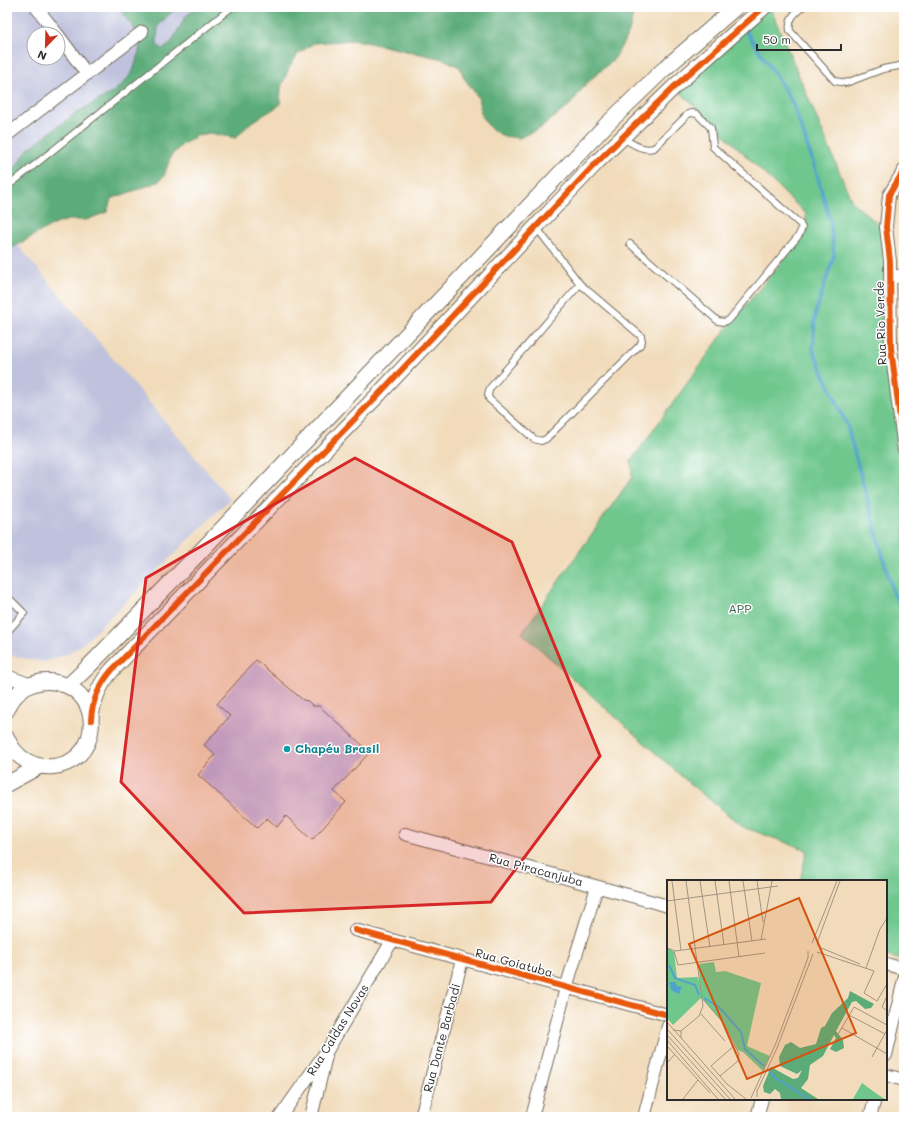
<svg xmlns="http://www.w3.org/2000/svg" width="911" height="1124" font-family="Mali,sans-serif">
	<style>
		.industrial { fill: #c0c2dd; fill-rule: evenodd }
		.green { fill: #6fc78e; stroke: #4d795c }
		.forest { fill: #5bac79; stroke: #436c52 }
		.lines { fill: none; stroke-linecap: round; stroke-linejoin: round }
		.stream { stroke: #52a3cc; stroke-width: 3.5 }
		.building { fill: #b9b3e0 }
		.service-casing { stroke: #70695d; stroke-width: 8 }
		.minor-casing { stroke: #70695d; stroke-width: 14 }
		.tertiary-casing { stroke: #70695d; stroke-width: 17 }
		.service { stroke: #fff; stroke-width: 6 }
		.minor { stroke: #fff; stroke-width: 12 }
		.tertiary { stroke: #fff; stroke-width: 15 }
		.cycleway-casing { stroke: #fff; stroke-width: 8 }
		.cycleway { stroke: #e8590c; stroke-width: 6 }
		.marked { fill: #d62828; fill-opacity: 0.2; stroke: #d62828; stroke-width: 3; stroke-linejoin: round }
		.culture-dot { fill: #0f9aa8; stroke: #fff; stroke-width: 1.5 }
		.labels { text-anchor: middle; stroke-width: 3; stroke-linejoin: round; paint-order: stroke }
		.street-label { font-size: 12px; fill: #2b2b2b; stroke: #fff }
		.park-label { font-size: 12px; fill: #43624e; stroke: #fff }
		.culture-label { font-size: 12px; font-weight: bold; fill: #0d838f; stroke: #fff; text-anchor: start }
		.inset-river { fill: none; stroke: #52a3cc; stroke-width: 2 }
		.inset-road { fill: none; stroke: #a29581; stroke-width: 1 }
		.view { fill: #d5540f; fill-opacity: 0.15; stroke: #d5540f; stroke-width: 2 }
		.inset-edge { fill: none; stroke: #2b2b2b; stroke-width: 2 }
	</style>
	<rect width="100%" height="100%" fill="#fff"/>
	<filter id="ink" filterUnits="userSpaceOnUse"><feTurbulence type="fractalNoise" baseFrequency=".025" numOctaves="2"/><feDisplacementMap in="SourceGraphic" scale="8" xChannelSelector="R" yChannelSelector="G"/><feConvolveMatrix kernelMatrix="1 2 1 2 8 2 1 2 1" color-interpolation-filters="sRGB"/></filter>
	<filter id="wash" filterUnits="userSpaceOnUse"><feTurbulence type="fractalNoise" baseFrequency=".012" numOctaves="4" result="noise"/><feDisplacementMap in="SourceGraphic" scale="16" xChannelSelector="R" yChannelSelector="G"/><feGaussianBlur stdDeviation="0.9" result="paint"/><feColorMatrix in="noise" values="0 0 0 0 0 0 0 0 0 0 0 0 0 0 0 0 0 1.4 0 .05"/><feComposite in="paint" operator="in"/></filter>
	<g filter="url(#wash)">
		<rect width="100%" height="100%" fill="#f1dbba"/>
		<path class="industrial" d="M7 7H235L7 190ZM34 34H58V58H34Z
			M7 232 230 499 85 642 66 655 43 662 13 656 7 652Z"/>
		<path class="green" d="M770 7 852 202 884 229 899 445 904 464V955L898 959 886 956V881H800L807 850 743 827 689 783 522 633 632 477 631 461 727 328 807 232 806 214 680 92 743 28Z"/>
		<path class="forest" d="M118 7H177L158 26 157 45 162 49 170 45 186 16 196 7H635L629 32 615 58 585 85 570 105 541 128 519 138 503 136 490 128 482 117 478 97 464 78 460 67 443 59 356 40 314 43 298 54 289 68 281 87 280 105 249 124 236 138 209 133 197 136 183 144 171 156 164 176 158 182 111 199 107 212 86 220H68L50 226 7 251V180L28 149 76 113 113 92 124 83 133 71 139 52 140 37Z"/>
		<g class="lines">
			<path class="stream" d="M745 30 775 74 793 104 816 171 830 220 834 255 815 315 813 350 847 425 893 593 904 609"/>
		</g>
		<g id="blocks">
			<path class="building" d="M256 660 303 700 308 701 313 706H319L370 752 334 791 346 802 312 840 286 816 277 827 267 818 257 828 198 775 215 755 204 745 230 716 217 704Z"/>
		</g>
	</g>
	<g filter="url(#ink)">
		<use href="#blocks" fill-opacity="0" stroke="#70695d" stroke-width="1"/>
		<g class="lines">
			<g class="service-casing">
				<path id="service" d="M802 7C794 14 788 19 790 31L835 81 846 83 883 69 904 65
					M623 138C633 144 642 151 654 148L688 114 692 113 697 114 711 128 713 147 800 224 802 228 799 235 729 320 724 322 718 321 630 244
					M7 187 232 7
					M536 227 580 284 490 388 488 394 489 399 534 439 541 441 546 439 640 345 642 341 641 336 580 284
					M7 596 24 613 7 632"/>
			</g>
			<g class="minor-casing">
				<path id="minor" d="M36 7 57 34
					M58 35 87 74
					M7 135 142 32
					M904 170 889 195 886 227 890 261 891 348 904 450
					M890 279 904 274
					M7 676 26 683 35 684
					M405 834 668 906
					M355 930 668 1015
					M886 964 904 969
					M886 1055 904 980
					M886 1075 904 1080
					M280 1117 328 1049 392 941
					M311 1117 326 1056
					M421 1117 462 960
					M532 1117 566 988 597 887
					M644 1117 668 1026
					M757 1117 762 1099
					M870 1117 875 1099"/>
			</g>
			<g class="tertiary-casing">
				<path id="tertiary" d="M68 686 89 666 199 553 606 125 663 70 736 7
					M7 710C25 663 96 678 91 729 86 775 23 780 7 738
					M91 720C92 700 99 685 112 670L378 395 595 164 675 86 764 7
					M7 784 40 766"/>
			</g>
			<use href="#service" class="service"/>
			<use href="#minor" class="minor"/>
			<use href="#tertiary" class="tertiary"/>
			<g class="cycleway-casing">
				<path id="cycleway" d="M904 170 889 195 886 227 890 261 891 348 904 450
					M91 720C92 700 99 685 112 670L378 395 595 164 675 86 764 7
					M355 930 668 1015"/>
			</g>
			<use href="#cycleway" class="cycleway"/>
		</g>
	</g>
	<path class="marked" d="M355 458 512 542 600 756 491 902 244 913 121 782 146 578Z"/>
	<circle class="culture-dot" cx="287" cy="749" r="4"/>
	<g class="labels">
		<g class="street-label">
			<text transform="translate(881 323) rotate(-92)" y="4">Rua Rio Verde</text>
			<text transform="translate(536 870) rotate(15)" y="4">Rua Piracanjuba</text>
			<text transform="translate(514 963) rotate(15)" y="4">Rua Goiatuba</text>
			<text transform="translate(338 1030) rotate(-58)" y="4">Rua Caldas Novas</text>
			<text transform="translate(442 1038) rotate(-75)" y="4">Rua Dante Barbadi</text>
		</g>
		<g class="park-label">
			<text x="740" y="613">APP</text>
		</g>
		<g class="culture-label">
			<text x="295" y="753">Chapéu Brasil</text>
		</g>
	</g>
	<g transform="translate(667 880)">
		<rect width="220" height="220" fill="#f1dbba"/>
		<path d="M0 67 7 72 10 98 31 97 33 107 32 84 47 82 49 92 58 91 94 103 80 166 103 176 96 191 76 172 71 170 58 145 34 118 6 145 0 138ZM195 203 210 214 218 219H186Z" fill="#6fc78e"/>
		<path d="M183 111 207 124 204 128 198 129 189 121 185 122 169 151 176 160 177 168 169 172 163 169 169 158 167 155 156 176 143 185 141 199 134 208 151 219H114L113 213 108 209 103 214 97 212 96 206 104 187 126 199 131 198 135 190 130 194 113 186 112 177 118 165 124 162 133 168 149 164 154 148 158 146 165 133 181 118Z" fill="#5bac79"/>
		<path d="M2 102H8L10 106 15 107 12 114 4 110Z" fill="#52a3cc"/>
		<path class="inset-river" d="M2 85 8 98 28 105 32 115M37 118 52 127 74 152 78 169 97 186M101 189 107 197 142 219"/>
		<path class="inset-road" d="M5 1 14 70M33 1 43 67M48 1 57 65M62 1 72 77M76 1 85 61M90 1 96 42M0 21 111 6M94 60 105 1M145 63 170 1M151 66V60L173 1M152 67 193 84M0 68 8 71 99 59M7 71 11 85 98 73M150 72 207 91 197 113 210 121 220 104M199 88 213 49 220 38M220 116 215 127 220 131M37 120 58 145 72 174 71 181 53 196M34 134 58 161M182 135 218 154M0 142 68 219M175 148 220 174M0 149 63 219M6 150 14 151V158M14 151 32 136 36 126 19 1M0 155 58 219M170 156 187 127 220 145M0 160 51 219M68 165 44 186 60 204 79 219M0 166 43 213M205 177 220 150M0 183 8 174M90 217V211L110 168 146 74M84 218 109 163 141 78V71M16 219 31 200"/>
		<path class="view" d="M132 18 189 153 80 199 22 64Z"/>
		<rect width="220" height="220" class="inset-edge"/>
	</g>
	<rect width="911" height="1124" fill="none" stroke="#fff" stroke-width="24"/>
	<g transform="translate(46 46) rotate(203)"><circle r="19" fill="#ffffff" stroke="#aaaaaa"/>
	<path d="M0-3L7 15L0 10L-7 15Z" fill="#c8321e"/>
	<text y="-6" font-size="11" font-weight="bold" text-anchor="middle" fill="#2b2b2b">N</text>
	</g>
	<path d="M757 44v6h84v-6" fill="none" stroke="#2b2b2b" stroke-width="2"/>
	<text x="763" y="44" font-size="12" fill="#2b2b2b" stroke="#ffffff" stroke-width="3" paint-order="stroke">50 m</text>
</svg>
